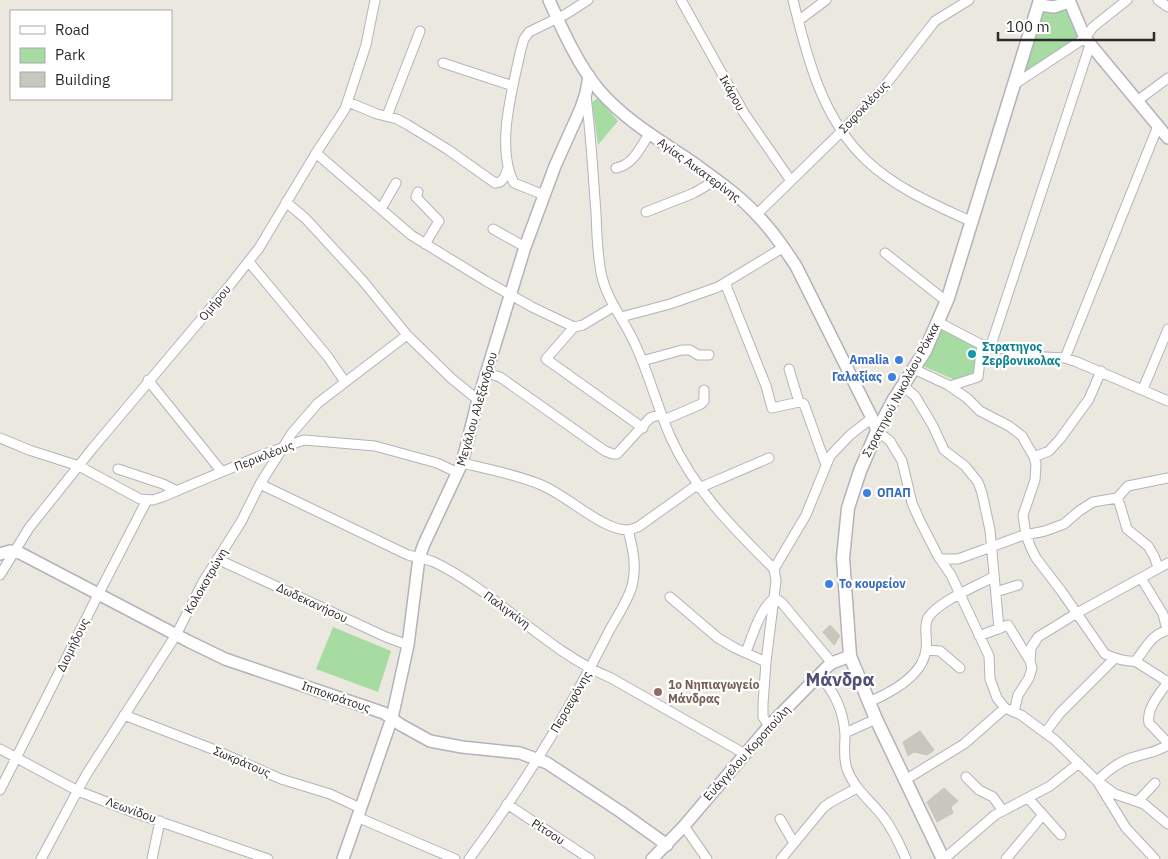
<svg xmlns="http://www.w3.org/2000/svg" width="1168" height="859" font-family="'IBM Plex Sans',sans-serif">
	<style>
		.green { fill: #a6dca1 }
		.building { fill: #c7c7bd; stroke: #c7c5b8 }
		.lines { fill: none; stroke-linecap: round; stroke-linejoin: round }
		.minor-casing { stroke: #b3b2bd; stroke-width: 11 }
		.tertiary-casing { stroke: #b3b2bd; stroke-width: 14 }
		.secondary-casing { stroke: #b3b2bd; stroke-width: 15 }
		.minor { stroke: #fff; stroke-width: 9 }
		.tertiary { stroke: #fff; stroke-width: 11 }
		.secondary { stroke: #fff; stroke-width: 12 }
		.culture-dot { fill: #0f9aa8; stroke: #fff; stroke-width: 2 }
		.shop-dot { fill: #3f7fe0; stroke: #fff; stroke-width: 2 }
		.education-dot { fill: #8d6e63; stroke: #fff; stroke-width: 2 }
		.labels { text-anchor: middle; stroke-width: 4.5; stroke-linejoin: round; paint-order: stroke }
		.street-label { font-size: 12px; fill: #2b2b2b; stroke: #fff }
		.culture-label { font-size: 12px; font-weight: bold; fill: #0d838f; stroke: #fff; text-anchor: start }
		.shop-label { font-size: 12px; font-weight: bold; fill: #366cbe; stroke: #fff; text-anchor: end }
		.education-label { font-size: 12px; font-weight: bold; fill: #785e54; stroke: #fff; text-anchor: start }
		.district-label { font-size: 18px; font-weight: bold; fill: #525077; stroke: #fff }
	</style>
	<rect width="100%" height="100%" fill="#ebe9df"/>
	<path class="green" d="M1068 8 1081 36 1021 75 1040 11 1054 13Z
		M598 98 618 121 598 145 592 102Z
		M942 329 978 347 973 373 955 380 923 366Z
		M333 627 391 651 378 692 316 669Z"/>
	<path class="building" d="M830 625 840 636 834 645 823 632Z
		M920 731 934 750 927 755 914 752 908 756 903 742Z
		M944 788 958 801 951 807 953 813 937 822 927 802Z"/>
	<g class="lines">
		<g class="minor-casing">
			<path id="minor" d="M681 0 744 113 791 181
				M793 0C807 57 822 119 867 161 897 189 936 205 972 222
				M1158 0 1168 7
				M798 21 826 0
				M443 63 513 86
				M1015 84 1085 38 1093 27 1127 0
				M586 96C591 135 593 174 596 213 597 234 597 256 602 277 608 302 625 321 635 344 649 374 657 406 670 436 694 490 733 528 774 569
				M1137 101 1168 78
				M348 102 377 114 397 119 408 125 447 149 495 183 500 182 504 178 508 168
				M387 116 420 31
				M316 153 411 235 486 281 532 307 574 327 583 325 613 307
				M616 168C633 165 640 148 649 134
				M418 192 416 197 439 221 425 244
				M544 195 514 183C495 147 513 87 521 49L524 39 529 32 566 14 588 0
				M286 202 306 219 363 281 407 335 451 378 478 400
				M381 209 396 183
				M646 212 694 193 716 180
				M757 214 842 131 884 87 935 21 969 0
				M493 229 525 247
				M885 253 946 301
				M249 262 328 357 345 382
				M725 283 766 386 772 408 799 402 804 404 826 465
				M621 317 670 304 718 287 784 247
				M938 322 982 345H991L1026 356 1065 358 1077 362 1168 401
				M574 327 546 359 643 428
				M991 345 1090 45
				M1065 358 1158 126
				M642 361 682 350H690L698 355H709
				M789 369 799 402
				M914 369 948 385 967 398 980 411 1009 426 1022 436 1034 457 1036 464 1035 480 1023 515 1026 535 1031 548 1036 558 1062 592 1105 654C1114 658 1125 662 1135 661L1168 682
				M487 373 500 377 605 451 613 454H617L650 418 661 414
				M148 380 222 472
				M903 386 915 396 933 426 944 450 965 466 978 482 982 493 990 530 999 629
				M950 386 978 377 982 345
				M1143 389 1168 329
				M664 420 701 404 704 401V390
				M877 431 890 441 902 461 912 503 919 519 938 556 951 575 989 656 990 679 997 698 1005 708 1021 715 1055 740 1097 781 1126 828 1155 859
				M0 438 29 450 79 466 140 499 153 500 162 497 262 455 304 440 375 446 437 463 458 473
				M1034 457 1049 451 1060 439 1089 399 1101 371
				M462 463C488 469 514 474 539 484 566 494 600 529 627 530 630 530 634 528 638 527L697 485
				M118 469 163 484 177 491
				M260 484 408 555C417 557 426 559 434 562 498 593 546 651 611 678L745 754
				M699 488 769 458
				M1117 498 1120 505 1127 529 1148 546 1154 556 1158 567
				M217 559 386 637 408 645
				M940 559H958L1021 536 1045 531 1064 524 1079 511 1093 502 1117 498 1128 486 1168 478
				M0 575 29 528 92 449 230 285 259 248 316 153 345 109 366 45 375 0
				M1141 578 1163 614 1167 630
				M996 592 1018 585
				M670 597 718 638 735 648 766 662
				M979 636 1008 625 1030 661
				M926 650 940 651 960 668
				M746 652C752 637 761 606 775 598L782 603 832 663
				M1135 661C1147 648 1149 636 1168 630
				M819 676C835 691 844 713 845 735 845 746 843 758 847 769 854 789 872 802 884 818 894 831 900 845 906 859
				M1168 682C1160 693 1146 709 1149 723L1168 743
				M869 702C890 693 924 675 926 649 928 639 923 627 928 618 937 602 977 586 993 577
				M1014 712 1018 695 1029 678 1032 668 1030 661 1031 648 1038 637 1077 613 1168 563
				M124 715 215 750 281 779 330 794 360 808
				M769 726 763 717V704L766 662 776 581 774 569 806 515 830 456 850 435 872 418
				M845 733 876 719
				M1045 733 1060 713 1115 658
				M1168 745C1157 752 1150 752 1138 756 1123 759 1108 770 1097 781L1115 794 1144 804 1168 824
				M0 749 78 791 135 813 268 859
				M966 777 979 790 993 797 1003 811
				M905 780 964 744 1005 708
				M0 790 99 593 147 500
				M1028 798 1061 835
				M1138 801 1155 783
				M507 804 590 859
				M357 817 455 859
				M780 819 794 843
				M684 826 707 859
				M41 859 86 775 176 635 203 582 241 522 260 484 292 433 318 403 407 335
				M152 859 160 821
				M469 859C521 789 567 715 606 637 614 620 627 604 632 586 637 567 633 549 628 530
				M781 859 824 807 831 802 857 788
				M944 859 995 815 1050 786 1079 763
				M1006 859 1042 816"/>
		</g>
		<g class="tertiary-casing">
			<path id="tertiary" d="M549 0C562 29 578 65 599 90 626 121 658 139 692 162 714 178 738 194 757 215 772 230 784 248 796 266L872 418 877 431
				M1069 0 1085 38 1168 138
				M1039 5 1054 7 1069 2
				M0 554 10 551 20 553 188 641 225 659 384 713 401 725 430 741 462 747 520 753 547 763 621 812 667 845
				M343 859 392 718 408 645 419 558 424 544 462 463 478 400 525 247 555 166 581 108 586 93 589 76
				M652 859 684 826 769 726 827 667 832 663 850 656"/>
		</g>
		<g class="secondary-casing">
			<path id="secondary" d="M943 859 876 719 850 656 843 558 848 508 860 471 877 431 893 401 925 351 948 298 1040 0"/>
		</g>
		<use href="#minor" class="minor"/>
		<use href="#tertiary" class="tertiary"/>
		<use href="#secondary" class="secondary"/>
	</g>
	<circle class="culture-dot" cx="972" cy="354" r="5"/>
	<g class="shop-dot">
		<circle cx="899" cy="360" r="5"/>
		<circle cx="892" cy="377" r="5"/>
		<circle cx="867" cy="493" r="5"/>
		<circle cx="829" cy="584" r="5"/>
	</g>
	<circle class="education-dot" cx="658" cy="692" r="5"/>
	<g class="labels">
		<g class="street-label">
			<text transform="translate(732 93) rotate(61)" y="4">Ικάρου</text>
			<text transform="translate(864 107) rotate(-47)" y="4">Σοφοκλέους</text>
			<text transform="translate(699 170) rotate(36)" y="4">Αγίας Αικατερίνης</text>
			<text transform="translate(215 303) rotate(-50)" y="4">Ομήρου</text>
			<text transform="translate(901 390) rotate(-62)" y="4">Στρατηγού Νικολάου Ρόκκα</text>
			<text transform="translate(477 409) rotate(-74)" y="4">Μεγάλου Αλεξάνδρου</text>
			<text transform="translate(264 456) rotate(-21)" y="4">Περικλέους</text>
			<text transform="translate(206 581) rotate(-60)" y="4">Κολοκοτρώνη</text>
			<text transform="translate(312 603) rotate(25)" y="4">Δωδεκανήσου</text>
			<text transform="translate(507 610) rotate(36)" y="4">Παλιγκίνη</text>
			<text transform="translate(73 645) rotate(-64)" y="4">Διομήδους</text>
			<text transform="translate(336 697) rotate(19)" y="4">Ιπποκράτους</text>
			<text transform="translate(571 702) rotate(-60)" y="4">Περσεφόνης</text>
			<text transform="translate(747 753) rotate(-48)" y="4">Ευάγγελου Κοροπούλη</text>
			<text transform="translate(242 762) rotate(23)" y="4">Σωκράτους</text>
			<text transform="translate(131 810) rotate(20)" y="4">Λεωνίδου</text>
			<text transform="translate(548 832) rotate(33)" y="4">Ρίτσου</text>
		</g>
		<g class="culture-label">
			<text x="982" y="351">Στρατηγος<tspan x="982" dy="14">Ζερβονικολας</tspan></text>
		</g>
		<g class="shop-label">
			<text x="889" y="364">Amalia</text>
			<text x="882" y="381">Γαλαξίας</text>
			<text x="877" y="497" text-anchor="start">ΟΠΑΠ</text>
			<text x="839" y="588" text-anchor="start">Το κουρείον</text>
		</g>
		<g class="education-label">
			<text x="668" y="689">1ο Νηπιαγωγείο<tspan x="668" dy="14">Μάνδρας</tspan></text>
		</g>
		<g class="district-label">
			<text x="840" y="686">Μάνδρα</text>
		</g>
	</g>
	<rect x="10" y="10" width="162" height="90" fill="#ffffff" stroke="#aaaaaa"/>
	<rect x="20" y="26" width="25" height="8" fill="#ffffff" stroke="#aaaaaa"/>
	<text x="55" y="35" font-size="15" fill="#2b2b2b">Road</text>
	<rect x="20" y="48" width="25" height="15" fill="#a6dca1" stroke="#aaaaaa"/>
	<text x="55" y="60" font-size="15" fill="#2b2b2b">Park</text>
	<rect x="20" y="72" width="25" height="15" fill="#c7c7bd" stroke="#aaaaaa"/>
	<text x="55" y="85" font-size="15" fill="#2b2b2b">Building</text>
	<path d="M998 32v8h156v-8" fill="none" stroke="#2b2b2b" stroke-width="2.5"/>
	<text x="1006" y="32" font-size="15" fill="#2b2b2b" stroke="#ffffff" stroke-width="4" paint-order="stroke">100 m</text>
</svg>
